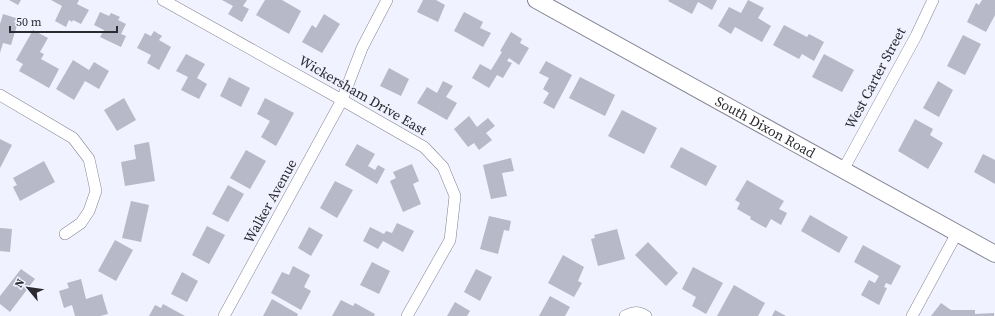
<svg xmlns="http://www.w3.org/2000/svg" width="995" height="316" font-family="'Source Serif 4',serif">
	<style>
		.building { fill: #b7b8c8 }
		.lines { fill: none; stroke-linecap: round; stroke-linejoin: round }
		.minor-casing { stroke: #838492; stroke-width: 12 }
		.secondary-casing { stroke: #838492; stroke-width: 18 }
		.minor { stroke: #fff; stroke-width: 11 }
		.secondary { stroke: #fff; stroke-width: 16 }
		.labels { text-anchor: middle; stroke-width: 3; stroke-linejoin: round; paint-order: stroke }
		.street-label { font-size: 14px; fill: #2b2b31; stroke: #f1f2ff }
	</style>
	<rect width="100%" height="100%" fill="#f1f2ff"/>
	<path class="building" d="M9 0H21L18 5Z
		M51 0H79L77 4 89 10 81 24 73 20 72 22 69 20 66 27 55 21 62 6Z
		M222 0H247L243 6 249 9 242 22 228 14 233 6Z
		M265 0H282L301 11 289 34 256 15Z
		M423 0H436L445 5 438 22 417 12Z
		M669 0H717L712 10 698 2 692 14 668 1Z
		M748 0 764 8 758 18 771 26 762 42 735 27 731 34 718 26 729 7 741 13Z
		M982 0H995V15L986 32 967 22 976 3 979 5Z
		M100 12 109 16 111 13 120 17 118 20 126 24 121 34 126 36 121 47 100 37 104 30 94 25Z
		M464 12 483 22 480 28 491 33 483 47 454 31Z
		M3 14 19 19 11 45 3 43 0 53V24Z
		M324 14 340 24 322 53 302 42 312 25 316 28Z
		M784 25 807 37 809 34 824 42 814 61 802 54 799 59 773 45Z
		M33 30 48 38 40 52 44 54 41 59 59 69 49 88 19 71 23 64 16 60Z
		M154 31 162 36 159 40 171 47 159 70 147 63 151 55 137 48 145 33 151 36Z
		M511 32 522 39 520 43 529 48 519 65 509 58 507 61 512 63 503 78 497 75 489 88 472 78 480 64 491 70 502 52 500 51Z
		M963 35 981 44 965 75 947 66Z
		M186 54 205 64 197 78 207 84 199 99 181 90 188 77 176 71Z
		M824 54 854 70 842 92 812 77Z
		M73 60 89 70 94 62 109 71 99 89 85 81 74 100 56 89Z
		M546 61 572 75 554 109 543 103 549 93 543 89 549 78 539 73Z
		M389 68 409 79 401 96 380 86Z
		M229 77 250 88 241 107 220 96Z
		M580 77 615 95 605 116 569 98Z
		M443 81 453 86 446 97 457 103 447 120 417 103 427 87 437 93Z
		M938 81 953 90 939 117 923 108Z
		M124 98 136 120 117 131 104 110Z
		M265 98 294 113 276 146 261 137 270 121 257 114Z
		M622 110 657 128 644 154 608 136Z
		M469 116 477 127 488 118 495 126 486 133 492 140 479 150 474 143 468 147 454 129Z
		M915 119 933 129 930 135 943 143 928 169 898 151Z
		M0 139 12 145 0 168Z
		M149 142 155 181 125 186 121 162 136 159 134 145Z
		M357 144 375 154 368 166 375 170 378 165 385 169 377 184 345 165Z
		M681 147 717 166 706 186 670 167Z
		M246 150 266 161 250 189 230 178Z
		M983 154 995 160V184L974 172Z
		M511 158 514 171 502 173 507 196 491 199 483 165Z
		M44 161 55 182 20 201 13 187 17 185 13 178Z
		M412 164 419 181 413 184 421 204 403 212 390 181 396 178 393 172Z
		M747 180 784 201 779 209 787 213 781 225 771 219 766 228 750 219 751 217 737 209 740 203 735 200Z
		M335 181 353 190 337 218 320 208Z
		M228 185 244 194 228 222 212 214Z
		M131 201 149 205 141 242 122 238Z
		M810 215 848 237 839 253 801 231Z
		M489 216 511 221 509 231 504 230 498 254 480 249Z
		M397 223 414 231 403 252 383 241 378 249 363 241 370 227 384 234 386 231 392 233Z
		M207 226 225 235 209 264 192 255Z
		M309 227 323 235 311 256 298 248Z
		M0 228 12 229 10 252 0 251Z
		M617 229 625 259 598 266 591 239 595 238 594 235Z
		M115 240 133 250 116 281 98 271Z
		M648 242 678 273 666 286 635 255Z
		M863 245 901 266 891 285 886 283 884 287 887 288 879 305 861 295 869 280 875 283 879 276 854 262Z
		M563 255 584 267 578 281 582 283 574 297 548 283Z
		M372 262 390 271 379 294 360 285Z
		M293 266 310 275 304 287 311 291 301 310 271 293 282 272 289 275Z
		M693 267 723 283 706 314 692 306 696 297 682 289Z
		M21 269 35 279 10 312 0 304V296Z
		M476 269 492 277 480 301 464 292Z
		M182 272 198 281 187 302 171 294Z
		M81 279 86 299 102 294 108 314 100 316H75L72 305 64 308 59 291 69 288 67 283Z
		M734 285 765 303 758 316H717Z
		M550 296 570 307 565 316H539Z
		M272 299 298 314 297 316H263Z
		M341 300 353 306 355 303 375 314 374 316H332Z
		M455 302 470 311 467 316H447Z
		M941 303 951 310H975V314L994 313V316H931Z
		M163 304 185 316H149L155 305 161 308Z
		M775 310 786 316H772Z"/>
	<g class="lines">
		<g class="minor-casing">
			<path id="minor" d="M163 0 342 100 424 147 443 167 455 196 450 240 407 316
				M0 95 73 138 89 159 96 191 89 211 81 223 65 234
				M843 170 916 36 933 0
				M224 316 342 100 362 48 387 0
				M625 316C633 312 637 311 646 316
				M912 316 957 233"/>
		</g>
		<g class="secondary-casing">
			<g id="secondary">
				<path id="s1" d="M536 0 995 254"/>
			</g>
		</g>
		<use href="#minor" class="minor"/>
		<use href="#secondary" class="secondary"/>
	</g>
	<g class="labels">
		<g class="street-label">
			<text transform="translate(875 78) rotate(-62)" y="5">West Carter Street</text>
			<text transform="translate(363 95) rotate(30)" y="5">Wickersham Drive East</text>
			<text dy="5" stroke="none"><textPath href="#s1" startOffset="262">South Dixon Road</textPath></text>
			<text transform="translate(270 201) rotate(-61)" y="5">Walker Avenue</text>
		</g>
	</g>
	<g transform="translate(28 288) rotate(299)" stroke="#f1f2ff" stroke-width="3" paint-order="stroke">
	<path d="M0-3L7 15L0 10L-7 15Z" fill="#2b2b31"/>
	<text y="-6" font-size="11" font-weight="bold" text-anchor="middle" fill="#2b2b31">N</text>
	</g>
	<path d="M10 26v6h107v-6" fill="none" stroke="#2b2b31" stroke-width="2"/>
	<text x="16" y="26" font-size="12" fill="#2b2b31" stroke="#f1f2ff" stroke-width="3" paint-order="stroke">50 m</text>
</svg>
